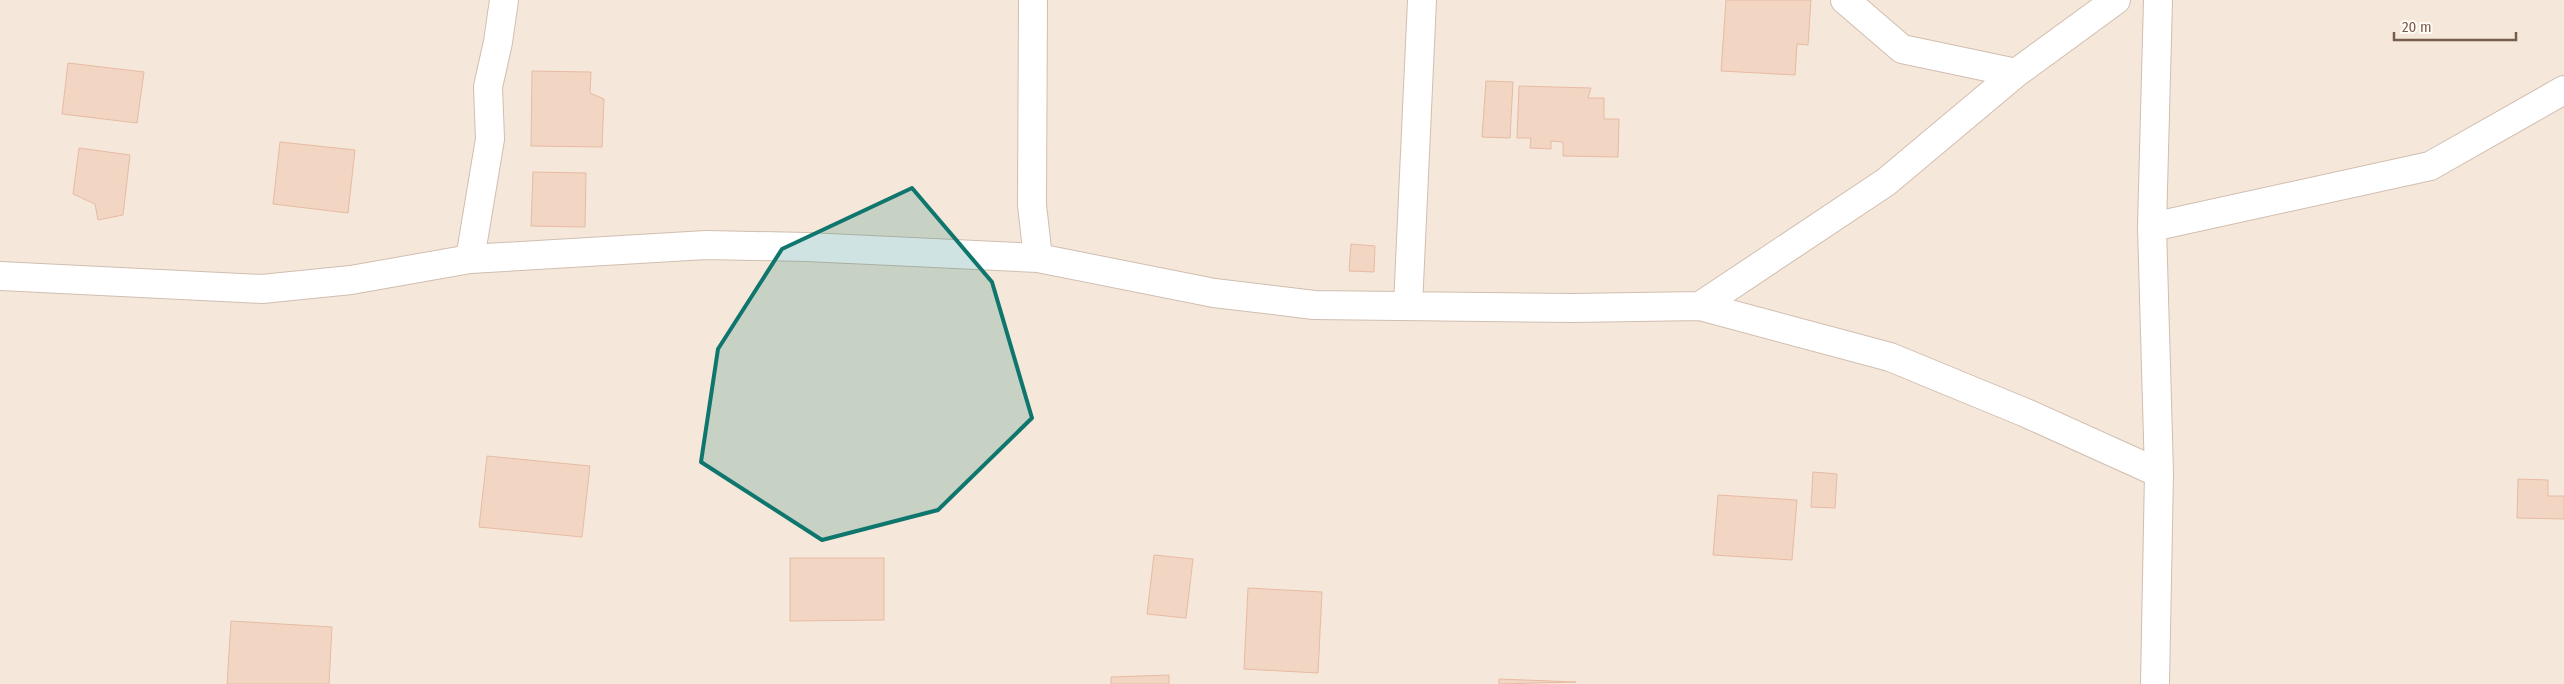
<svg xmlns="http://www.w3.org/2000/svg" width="2564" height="684" font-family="'Fira Sans Condensed',sans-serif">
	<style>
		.residential { fill: #f5e8da }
		.building { fill: #f3d5c3; stroke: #e6bba3 }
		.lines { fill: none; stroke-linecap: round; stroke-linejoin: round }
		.minor-casing { stroke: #d1beb0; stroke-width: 30 }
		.minor { stroke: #fff; stroke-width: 28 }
		.marked { fill: #0f766e; fill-opacity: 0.2; stroke: #0f766e; stroke-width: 4; stroke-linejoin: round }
	</style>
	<rect width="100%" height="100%" fill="#fdf6ec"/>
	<path class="residential" d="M0 0H2564V684H0Z"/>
	<path class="building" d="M1726 0H1811L1808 45 1797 44 1795 75 1721 71Z
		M68 63 144 72 137 123 62 114Z
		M532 71 591 72 590 93 604 99 602 147 531 146Z
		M1486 81 1513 82 1510 138 1482 137Z
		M1519 86 1591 88 1588 98H1604V119H1619L1618 157 1563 156V142L1551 141V149L1530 148 1531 138H1517Z
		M280 142 355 150 348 213 273 204Z
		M79 148 130 155 123 215 98 220 95 204 73 194Z
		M533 172 586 173 585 227 531 226Z
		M1351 244 1375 246 1374 272 1349 271Z
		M487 456 590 466 582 537 479 527Z
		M1813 472 1837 474 1835 508 1811 507Z
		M2518 479 2548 480V496H2564V519L2517 518Z
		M1718 495 1797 500 1792 560 1713 555Z
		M1154 555 1193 559 1186 618 1147 614Z
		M790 558H884V620L790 621Z
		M1248 588 1322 592 1318 673 1244 669Z
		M231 621 332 627 329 684H227Z
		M1169 675V684H1111V677Z
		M1499 679 1576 682 1499 684Z"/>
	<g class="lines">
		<g class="minor-casing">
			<path id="minor" d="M1033 0 1032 205 1038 258
				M1845 0 1902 49 2016 73
				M2152 227 2430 166 2564 90
				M470 259 490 139 488 87 498 42 504 0
				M0 276 262 289 351 280 470 259 706 245 807 247 1038 258 1214 293 1314 305 1573 308 1700 306 1890 357 2026 413 2159 473
				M1408 306 1422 0
				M1700 306 1886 182 2016 73 2116 0
				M2155 684 2159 473 2152 227 2158 0"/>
		</g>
		<use href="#minor" class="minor"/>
	</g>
	<path class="marked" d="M912 188 992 282 1032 418 938 510 822 540 701 462 718 349 782 249Z"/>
	<path d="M2394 32v8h122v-8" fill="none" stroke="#7a5c4d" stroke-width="2.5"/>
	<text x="2402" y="32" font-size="15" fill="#7a5c4d" stroke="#fffaf3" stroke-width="4" paint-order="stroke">20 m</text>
</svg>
